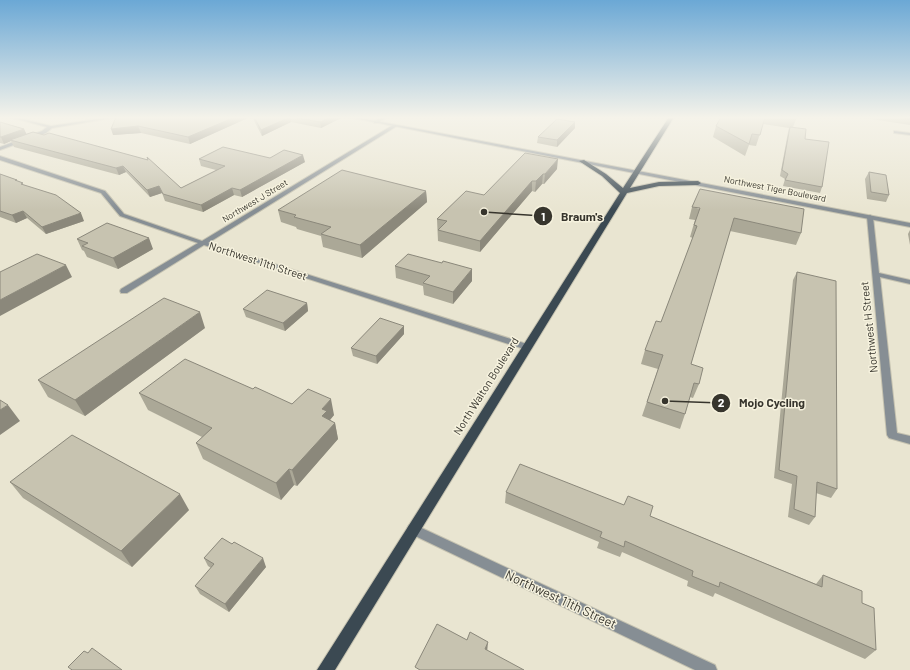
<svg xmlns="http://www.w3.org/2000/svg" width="910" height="670" font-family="Barlow,sans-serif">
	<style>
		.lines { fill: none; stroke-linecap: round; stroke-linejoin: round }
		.minor-casing { stroke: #c5c2b0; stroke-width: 2 }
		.tertiary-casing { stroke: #c5c2b0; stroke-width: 2 }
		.primary-casing { stroke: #c5c2b0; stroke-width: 2 }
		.minor { fill: #868e94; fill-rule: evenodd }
		.tertiary { fill: #868e94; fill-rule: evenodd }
		.primary { fill: #3b4952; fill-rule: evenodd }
		.wall { fill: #aba897 }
		.shaded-wall { fill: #8b887b }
		.building { fill: #c7c3b0; stroke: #8b887b }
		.labels { text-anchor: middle; stroke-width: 3; stroke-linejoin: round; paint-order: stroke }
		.far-street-label { font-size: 9px; fill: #37352d; stroke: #f6f2de }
		.street-label { font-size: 11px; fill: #37352d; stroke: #f6f2de }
		.near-street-label { font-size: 13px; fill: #37352d; stroke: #f6f2de }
		.leader { fill: none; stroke: #37352d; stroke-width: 1.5 }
		.callout-dot { fill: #37352d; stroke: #f6f2de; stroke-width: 1.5 }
		.mark-label { font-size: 12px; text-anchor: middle; font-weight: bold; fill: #fff }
		.callout-label { font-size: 12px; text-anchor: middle; font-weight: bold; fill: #37352d; stroke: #f6f2de; stroke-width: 3; stroke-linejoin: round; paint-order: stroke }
	</style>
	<rect width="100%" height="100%" fill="#e9e5d1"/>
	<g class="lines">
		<g class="minor-casing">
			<path id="minor" d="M9 117H15L51 126 110 117H118L52 128 46 133 0 150V147L42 131 47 127Z
				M383 117H387L378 123H374V121Z
				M393 125 397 126 208 243 530 345 531 347 530 349H524L204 245 127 293H121L120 291 121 289 198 243 120 216 101 193 0 160V156L105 191 124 214 202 241Z
				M894 131 910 133V135L894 133Z
				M870 215 873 217 879 273 910 280V284L880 277 897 433 910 436V444L889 438 887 435 867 217Z
				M413 524 715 665 717 670H695L409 533 407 529 409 525Z"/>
		</g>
		<g class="tertiary-casing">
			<path id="tertiary" d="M348 117H355L910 223V227Z"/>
		</g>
		<g class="primary-casing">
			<path id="primary" d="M669 117H674L630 188 659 182 698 181 701 183 698 185 659 186 627 193 335 670H317L620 193 602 176 579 161 584 160 606 174 623 188Z"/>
		</g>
		<use href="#minor" class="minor"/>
		<use href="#tertiary" class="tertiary"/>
		<use href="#primary" class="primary"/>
	</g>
	<path class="wall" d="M116 117H250L190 144 141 133 113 135Z
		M252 117H343L321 128 291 122 262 136Z
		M721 117H797L793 127 805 139 822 187 820 193 783 186 785 179 780 176 788 132 789 128 763 124 756 146 749 145 745 156 713 137 716 126Z
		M858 117H910V125Z
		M0 122 24 129 26 134 33 132 181 188 216 170 201 166 199 159 270 158 305 162 242 197 234 195 203 212 165 201 162 193 150 197 126 172 119 175 14 147 11 141 4 144 0 143Z
		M575 122V128L557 147 537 143 538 137Z
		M557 169 544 184H542L535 192 532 191 480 252 438 241 437 219 484 195Z
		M869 172 889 195 886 202 867 199 865 179Z
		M0 174 17 180V181L84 221 46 234 27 218 16 223 0 217Z
		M426 191 427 202 362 258 323 247 321 236 297 229 296 227 281 222 278 210Z
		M692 207 801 233 796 245 730 231 691 364 699 384 693 398 690 397 685 414 680 429 642 416 658 369 641 364 645 350 661 322 693 238 690 237 695 220 689 219Z
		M910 230V245L908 234Z
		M77 239 153 249 118 269 87 257 84 251 82 250Z
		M395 266 472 281 453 304 424 295 423 286 396 278Z
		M797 272 837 489 831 498 816 493 815 517 809 525 788 517 792 484 774 478 793 280Z
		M307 303 308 311 285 331 246 317 243 309Z
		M404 326V334L377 364 353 356 351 348Z
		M205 328 85 416 48 397 38 380Z
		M253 389 292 404 334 415 330 420 335 423 338 439 297 486 294 485 281 500 203 459 196 443 202 437 148 410 139 393Z
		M10 482 189 510 132 567 23 498Z
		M506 492 650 516 816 584 823 575 862 603 876 650 865 659 715 593 713 597 687 586 688 581 622 552 620 557 597 548 599 542 505 503Z
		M232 544 266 567 229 612 200 594 195 586 211 568 208 566 204 558Z"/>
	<path class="shaded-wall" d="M235 117H250L190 144 188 137Z
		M290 117 291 122 262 136 261 130Z
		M331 117H343L321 128 320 122Z
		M575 122V128L557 147V140Z
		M138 126 141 133 113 135 111 129Z
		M24 129 27 135 10 140 11 141 4 144 1 137Z
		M303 155 305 162 242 197 240 190Z
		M558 159 557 169 544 184 545 174Z
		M123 166 126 172 119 175 116 168Z
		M543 174 542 184 535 192 536 181Z
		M532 181V191L480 252V241Z
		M159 186 162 193 150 197 147 190Z
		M232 188 234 195 203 212 201 205Z
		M426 191 427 202 362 258 360 245Z
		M23 211 27 218 16 223 12 215Z
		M81 213 84 221 46 234 42 227Z
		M149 238 153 249 118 269 113 258Z
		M66 265 72 277 0 316V300Z
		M472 269V281L453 304V292Z
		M307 303 308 311 285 331 283 323Z
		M200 312 205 328 85 416 75 400Z
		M404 326V334L377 364 376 356Z
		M331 399 334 415 329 421 322 416V409Z
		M8 405 20 421 0 435V410Z
		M335 423 338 439 297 486 292 470Z
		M289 469 294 485 281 500 276 483Z
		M180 494 189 510 132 567 121 551Z
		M263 558 266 567 229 612 225 604Z
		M488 642 487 653 485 649Z"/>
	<path class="building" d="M116 117H235L188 137 138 126 111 129Z
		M254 117H290L261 130Z
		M292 117H331L320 122Z
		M721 117H765L760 135 752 134 749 144 716 126Z
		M897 117H910V119Z
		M557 119 575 122 557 140 538 137Z
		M0 122 24 129 1 137H0Z
		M790 127 806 129 805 139 829 142 822 187 785 180 788 174 782 170Z
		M33 132 44 135 49 133 148 160 147 157 181 188 225 166 199 159 223 147 270 158 284 150 303 155 240 190 232 188 201 205 163 194 159 186 147 190 123 166 116 168 10 140Z
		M525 153 558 159 545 174H543L536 181H532L480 241 438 230 447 221 437 219 466 191 484 195Z
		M342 170 426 191 360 245 321 234 331 227 294 217 296 215 278 210Z
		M869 172 886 175 889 195 871 192Z
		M0 174 17 180H15L23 183 21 184 56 195 81 213 42 227 23 211 12 215 0 211Z
		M700 189 804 209 801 233 734 218 691 364 703 368 699 384 694 383 685 414 647 402 663 355 645 350 656 321 661 322 697 226 694 225 700 208 692 207Z
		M107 223 149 238 113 258 82 246 88 243 77 239Z
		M37 254 66 265 0 300V272Z
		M408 254 442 263 443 261 472 269 453 292 423 283 430 276 395 266Z
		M797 272 836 281 837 489 817 482 815 517 794 509 797 476 779 470Z
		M267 290 307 303 283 323 243 309Z
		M164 298 200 312 75 400 38 380Z
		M380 318 404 326 376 356 351 348Z
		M185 359 253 389 255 387 292 404 308 389 331 399 322 409 327 411 322 416 335 423 292 470 289 469 276 483 196 443 212 428 139 393Z
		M0 400 8 405 0 410Z
		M72 435 180 494 121 551 10 482Z
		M520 464 624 505 628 496 653 506 650 516 822 587 823 575 862 591V603L874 608 876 650 720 582 719 587 692 576 693 571 625 541 624 547 600 537 602 532 506 492Z
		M222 538 232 544 234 542 263 558 225 604 195 586 214 564 204 558Z
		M437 624 467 640 470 632 488 642 485 649 524 670H420L415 667Z
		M92 648 122 670H71H72L68 667 84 651 88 653Z"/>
	<linearGradient id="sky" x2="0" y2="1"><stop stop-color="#6ba8d5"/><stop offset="0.56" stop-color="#f5f3ea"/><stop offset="1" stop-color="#f5f3ea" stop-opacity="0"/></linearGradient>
	<rect width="910" height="210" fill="url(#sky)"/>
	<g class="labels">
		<g class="far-street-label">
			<text transform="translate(775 189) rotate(11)" y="3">Northwest Tiger Boulevard</text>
			<text transform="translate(255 201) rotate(-31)" y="3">Northwest J Street</text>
		</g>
		<g class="street-label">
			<text transform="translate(258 261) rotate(18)" y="4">Northwest 11th Street</text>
			<text transform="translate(869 327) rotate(-96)" y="4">Northwest H Street</text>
			<text transform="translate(486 386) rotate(-58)" y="4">North Walton Boulevard</text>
		</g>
		<g class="near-street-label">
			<text transform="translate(561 599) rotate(25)" y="5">Northwest 11th Street</text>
		</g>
	</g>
	<path class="leader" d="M484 212L543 216M665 401L721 403"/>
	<g class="callout-dot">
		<circle cx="484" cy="212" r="4"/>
		<circle cx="665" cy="401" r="4"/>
		<circle cx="543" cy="216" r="10"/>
		<circle cx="721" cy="403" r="10"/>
	</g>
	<g class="mark-label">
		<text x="543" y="221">1</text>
		<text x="721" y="407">2</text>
	</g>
	<g class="callout-label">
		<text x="582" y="221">Braum's</text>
		<text x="772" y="407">Mojo Cycling</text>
	</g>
</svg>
